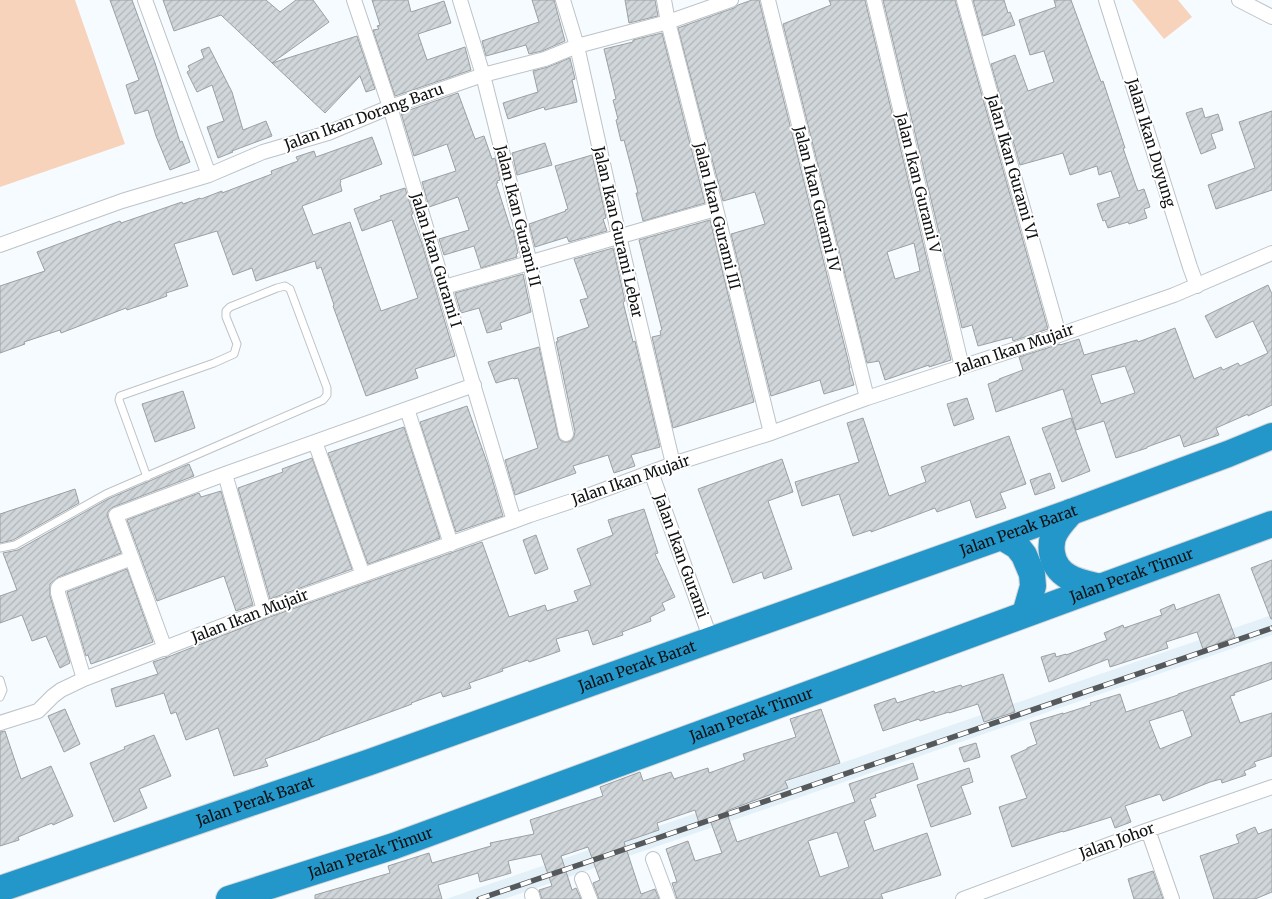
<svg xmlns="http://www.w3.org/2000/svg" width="1272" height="899" font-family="Merriweather,serif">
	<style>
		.built { fill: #e3f0f8 }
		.green { fill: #f8d3bc }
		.building { fill: url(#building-hatch); stroke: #9ba0a4; fill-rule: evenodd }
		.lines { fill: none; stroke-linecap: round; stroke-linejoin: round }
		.lane-casing { stroke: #bdc3c6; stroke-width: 9 }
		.street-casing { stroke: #bdc3c6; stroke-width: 16 }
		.highway-casing { stroke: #d4d4d4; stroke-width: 28 }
		.lane { stroke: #fff; stroke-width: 7 }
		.street { stroke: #fff; stroke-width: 14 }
		.highway { stroke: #2396ca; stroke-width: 26 }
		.rail-casing { stroke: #56595b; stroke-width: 5.5 }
		.rail { stroke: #fff; stroke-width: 4; stroke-dasharray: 11; stroke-linecap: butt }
		.labels { text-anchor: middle; stroke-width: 4; stroke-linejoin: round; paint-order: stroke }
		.street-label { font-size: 15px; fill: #0f1112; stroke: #fff }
	</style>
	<defs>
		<pattern id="building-hatch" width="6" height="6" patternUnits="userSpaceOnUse" patternTransform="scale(1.25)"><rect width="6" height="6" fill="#d0d6d9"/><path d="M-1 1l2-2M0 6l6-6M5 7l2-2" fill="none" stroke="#b1b7b9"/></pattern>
	</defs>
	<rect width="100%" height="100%" fill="#f6fbff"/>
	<path class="built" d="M1272 615V635L504 899H446Z"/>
	<path class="green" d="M0 0H75L125 144 0 187Z
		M1132 0H1178L1192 17 1164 39Z"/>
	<path class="building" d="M110 0H132L155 63 180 142 182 141 190 162 170 170 156 136 148 110 135 114 126 85 139 80Z
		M163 0H266L280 12 296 0H313L329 22 272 63 221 15 174 31Z
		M372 0H408L411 12 444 1 451 23 418 34 427 60 465 47 471 70 395 96 373 30 379 29 377 26 380 25Z
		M532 0H554L565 41 542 51 529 54 526 45 486 56 482 41 539 22Z
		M625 0H655L658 16 629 23Z
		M752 0H759L850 368H849L854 385 824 394 820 380 771 396 731 234 765 224 755 192 723 201 678 28 734 8 738 5Z
		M829 0H865L951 360 929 367V365L885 380 879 361 867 363 783 24 831 5ZM914 243 920 271 895 279 887 252Z
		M883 0H955L1048 329 1013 341 1012 337 978 346 972 325 962 328Z
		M973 0H1004L1008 13 1010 12 1015 25 983 36Z
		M1054 0H1071L1101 82 1103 81 1125 148H1123L1136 186 1138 191 1144 189 1150 207 1144 209 1147 218 1129 224 1128 222 1108 228 1105 220 1103 221 1097 204 1120 197 1111 171 1099 175 1097 166 1070 175 1063 153 1020 165 991 64 1015 55 1028 91 1054 82 1044 51 1030 55 1019 20 1056 7Z
		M662 33 705 203 643 221 636 193H638L624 140 621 141 616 120 618 119 613 100 616 99 604 49 633 42V40Z
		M357 36 375 89 366 92 360 76 325 113 272 63Z
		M209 47 232 92 243 130 266 121 272 136 232 151 233 152 218 158 207 127 224 121 212 85 197 92 187 72 190 70 188 66 204 58 201 50Z
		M570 58 575 79 572 80 577 102 545 110 544 107 508 119 503 103 538 92 533 71 548 67Z
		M458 93 475 139 484 136 492 159 495 158 500 180 497 181 498 183H496L511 230H513L518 253 516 254 517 257 481 268 474 246 444 255 439 239 469 230 458 197 429 207 422 182 456 171 447 144 414 156 401 113Z
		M1202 108 1205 118 1218 114 1223 130 1211 134 1216 148 1201 154 1186 113Z
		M1272 111V190L1216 209 1208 185 1255 168 1239 122Z
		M372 137 382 164 340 180 341 182 340 183 342 191 302 206 313 235 350 222 381 311 418 298 392 220 362 231 354 209 381 199 380 196 405 188 413 214H411L422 244 455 356 415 369 418 378 366 396 333 306 334 305 321 267 317 269 315 261 256 281 252 268 233 275 217 231 174 244 188 286 166 293 167 296 148 303 127 310 126 308 61 333 60 330 24 342 25 344 0 353V286L45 271 37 252 120 221 121 223 182 202 183 204 200 198 201 199 222 191V193L272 174 271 171 298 161 296 157 314 151 316 157Z
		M545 143 552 165 517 175 512 153Z
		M592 155 606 218 603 219 607 231 569 242 567 237 535 247 529 224 566 211 565 210 568 209 555 166Z
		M710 220 754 402 673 428 652 337 661 335 660 331 662 330 639 240Z
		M613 248 625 301 623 302 633 342 635 341 660 447 631 455 635 466 614 473 608 455 573 466 576 473 515 495 505 460 538 448 518 378 514 379 513 378 496 383 488 362 539 347 558 436 560 440 564 442H568L572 440 574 436 575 432 556 342 558 341 557 338 589 327 580 300 588 298 574 259Z
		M523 274 531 312 500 323 502 329 487 333 479 308 461 313 455 293Z
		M1268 285 1272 294V405L1248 416V414L1216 428 1219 435 1184 447 1180 435 1147 447V448L1116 458 1104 421 1076 430 1063 389 996 412 988 384 999 380V379L1023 370 1019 357 1060 344V345L1079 339 1084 355 1137 340 1138 342 1175 328 1194 379 1221 367 1223 370 1238 363 1240 366 1268 353 1253 321 1216 338 1205 316ZM1125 366 1135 393 1101 404 1091 375Z
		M183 391 195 428 155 442 142 404Z
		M967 398 974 419 954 426 947 404Z
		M467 406 488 465 503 516 456 532 420 422Z
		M863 418 889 496 926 482 921 467 1009 436 1026 484 1000 493 1006 508 976 518 970 500 937 512 935 508 871 532V530L853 536 839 494 802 506 795 482 859 462 847 423Z
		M1071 418 1090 471 1062 482 1042 428Z
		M404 427 440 538 368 564 328 453Z
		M312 458 352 569 270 599 238 488 283 472 282 469Z
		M782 459 793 492 768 501 792 569 764 579 762 572 733 583 698 489Z
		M189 464 194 476 113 507 109 510 107 514 108 518 121 553 58 577 50 584V596L70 663 60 668 46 636 32 641 22 615 0 623V596L17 590 3 553 18 550 108 499Z
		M1050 473 1055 488 1035 495 1030 480Z
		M75 489 79 503 13 540 0 543V514Z
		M221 491 253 605 236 611 224 576 157 601 127 520 199 493 201 497Z
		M644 509 658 553 655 554 675 597 662 603 665 610 650 617 651 621 622 632 623 635 593 645 588 630 556 639 560 651 529 662 528 660 502 669 503 671 469 683 471 688 443 697 441 692 411 703 412 704 320 738V739L265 759 268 766 234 776 218 728 186 740 176 712 171 714 164 693 116 707 111 689 158 674 153 662 168 657 267 618 482 542 509 617 545 605 547 611 578 601 574 591 591 585 577 549 613 535 608 520Z
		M536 535 548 569 535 574 523 540Z
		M1272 560V619H1271L1251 568Z
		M127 569 153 642 91 664 88 655 86 656 67 592Z
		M1219 594 1235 637 1203 649 1197 632 1166 642 1168 648 1110 667 1108 659 1049 682 1041 657 1055 653 1056 657 1066 654V655L1107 640 1104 633 1123 625 1124 628 1162 615 1160 610 1174 604 1176 610Z
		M1272 662V679L1234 693 1235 695 1230 696 1240 723 1272 713V756L1254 762 1256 766 1244 771 1246 775 1222 783 1221 779 1210 782 1163 801 1160 794 1125 806 1131 822 1115 828 1111 817 1063 832V831L1012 847 999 807 1027 798 1011 756 1027 749V748L1037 744 1030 723 1063 713V714L1091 705 1090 703 1120 694 1126 712 1178 695V694ZM1183 710 1192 736 1160 749 1149 721Z
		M1003 674 1015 712 984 722 978 704 949 713V712L920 721 919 719 883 731 874 705 895 698 897 703 934 691 935 693 961 685 962 687Z
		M65 709 80 744 64 752 48 716Z
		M821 709 840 763 785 781 788 788 726 811 737 842 855 802 849 784 913 763 918 779 875 794 876 797 870 799 876 816 864 821 874 851 927 833 941 875 881 894 883 899H677L672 883 677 882 666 849 688 841 695 861 722 853 710 820 699 823 695 810 657 823 659 830 624 842 641 894 655 889 659 899H599L593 883 600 880 588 847 561 856 572 890 576 888 581 899H542L539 890 552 886 541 854 508 861 511 873 480 882 478 873 438 885 442 899H315V895L390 873 388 866 429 853 432 863 491 846 490 843 534 834 530 820 603 796 600 787 640 772 643 781 671 772 674 779 708 768 709 773 745 760 743 754 796 737 790 719ZM837 832 849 867 820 877 808 841Z
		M5 731 21 779 51 766 73 816 53 825 52 823 18 837 19 840 0 846V732Z
		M154 735 171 776 139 789 147 808 114 822 90 763 125 749 124 747Z
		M976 743 980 757 964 762 959 748Z
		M969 768 973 782 961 786 971 814 931 827 917 785Z
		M1255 827 1258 834 1272 829V892L1255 899H1214L1200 856 1239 843 1236 835Z
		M1153 871 1163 899H1134L1128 879Z"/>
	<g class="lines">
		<g class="lane-casing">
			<path id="lane" d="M0 548 15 545 106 494 323 400 327 395V388L290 289 285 286 277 288 230 307 226 311V317L237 344 234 354 214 363 120 396 119 400 147 477
				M0 680 3 690 0 697"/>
		</g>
		<g class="street-casing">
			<path id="street" d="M145 0 209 175
				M354 0 390 107 514 521
				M460 0 483 75 530 263 566 434
				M563 0 577 46 619 236 673 464
				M664 0 668 22 716 209 771 433
				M768 0 867 398
				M874 0 962 367
				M964 0 1059 335
				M1106 0 1190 267 1197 286
				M1239 0 1272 17
				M0 245 122 201 209 175 263 152 328 133 390 107 483 75 545 59 577 46 668 22 731 0
				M444 287C535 262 625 234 716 209
				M407 409 451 544
				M315 442 363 575
				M651 472 711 640
				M225 474 264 610
				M165 649 116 515 225 474 474 385
				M84 679 58 593V588L61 585 132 558
				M0 723 38 711 53 696 61 690 84 679 264 610 514 521 530 515 587 496 673 464 771 433 867 398 1059 335 1174 295 1272 253
				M1148 830 1172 899
				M653 859 668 899
				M582 879 590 899
				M532 895 533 899
				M963 899 1148 830 1272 787"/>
		</g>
		<g class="highway-casing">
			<g id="highway">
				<path d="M1071 512C1066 518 1060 524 1056 531 1052 537 1051 546 1052 553 1056 578 1079 582 1100 587"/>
				<path d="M1002 537 1017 546 1024 555 1032 574 1033 586 1025 614"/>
				<path id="s1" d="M0 889 370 762 711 640 1071 512 1228 454 1272 436"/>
				<path id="s2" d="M229 899 394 846 1272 524"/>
			</g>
		</g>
		<use href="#lane" class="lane"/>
		<use href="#street" class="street"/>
		<use href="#highway" class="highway"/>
		<g class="rail-casing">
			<path id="rail" d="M479 899 1272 628"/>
		</g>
		<use href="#rail" class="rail"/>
	</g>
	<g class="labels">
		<g class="street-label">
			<text transform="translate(364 117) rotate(-20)" y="5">Jalan Ikan Dorang Baru</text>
			<text transform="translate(1151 143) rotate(73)" y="5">Jalan Ikan Duyung</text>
			<text transform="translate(1012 167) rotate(74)" y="5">Jalan Ikan Gurami VI</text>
			<text transform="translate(918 183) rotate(76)" y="5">Jalan Ikan Gurami V</text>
			<text transform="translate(817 199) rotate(76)" y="5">Jalan Ikan Gurami IV</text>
			<text transform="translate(518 216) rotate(76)" y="5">Jalan Ikan Gurami II</text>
			<text transform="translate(717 216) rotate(76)" y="5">Jalan Ikan Gurami III</text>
			<text transform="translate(618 232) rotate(77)" y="5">Jalan Ikan Gurami Lebar</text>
			<text transform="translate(436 260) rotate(73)" y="5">Jalan Ikan Gurami I</text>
			<text transform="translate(1015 349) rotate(-19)" y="5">Jalan Ikan Mujair</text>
			<text transform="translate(631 480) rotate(-19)" y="5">Jalan Ikan Mujair</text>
			<text dy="5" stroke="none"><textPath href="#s1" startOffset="1080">Jalan Perak Barat</textPath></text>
			<text transform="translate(681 556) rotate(70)" y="5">Jalan Ikan Gurami</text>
			<text dy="5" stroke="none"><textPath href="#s2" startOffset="959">Jalan Perak Timur</textPath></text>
			<text transform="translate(250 616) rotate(-21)" y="5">Jalan Ikan Mujair</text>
			<text dy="5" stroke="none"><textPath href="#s1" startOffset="675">Jalan Perak Barat</textPath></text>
			<text dy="5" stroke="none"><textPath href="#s2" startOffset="554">Jalan Perak Timur</textPath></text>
			<text dy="5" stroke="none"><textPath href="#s1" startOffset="270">Jalan Perak Barat</textPath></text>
			<text transform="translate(1117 841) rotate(-20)" y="5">Jalan Johor</text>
			<text dy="5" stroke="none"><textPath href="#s2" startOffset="149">Jalan Perak Timur</textPath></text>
		</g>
	</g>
</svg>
